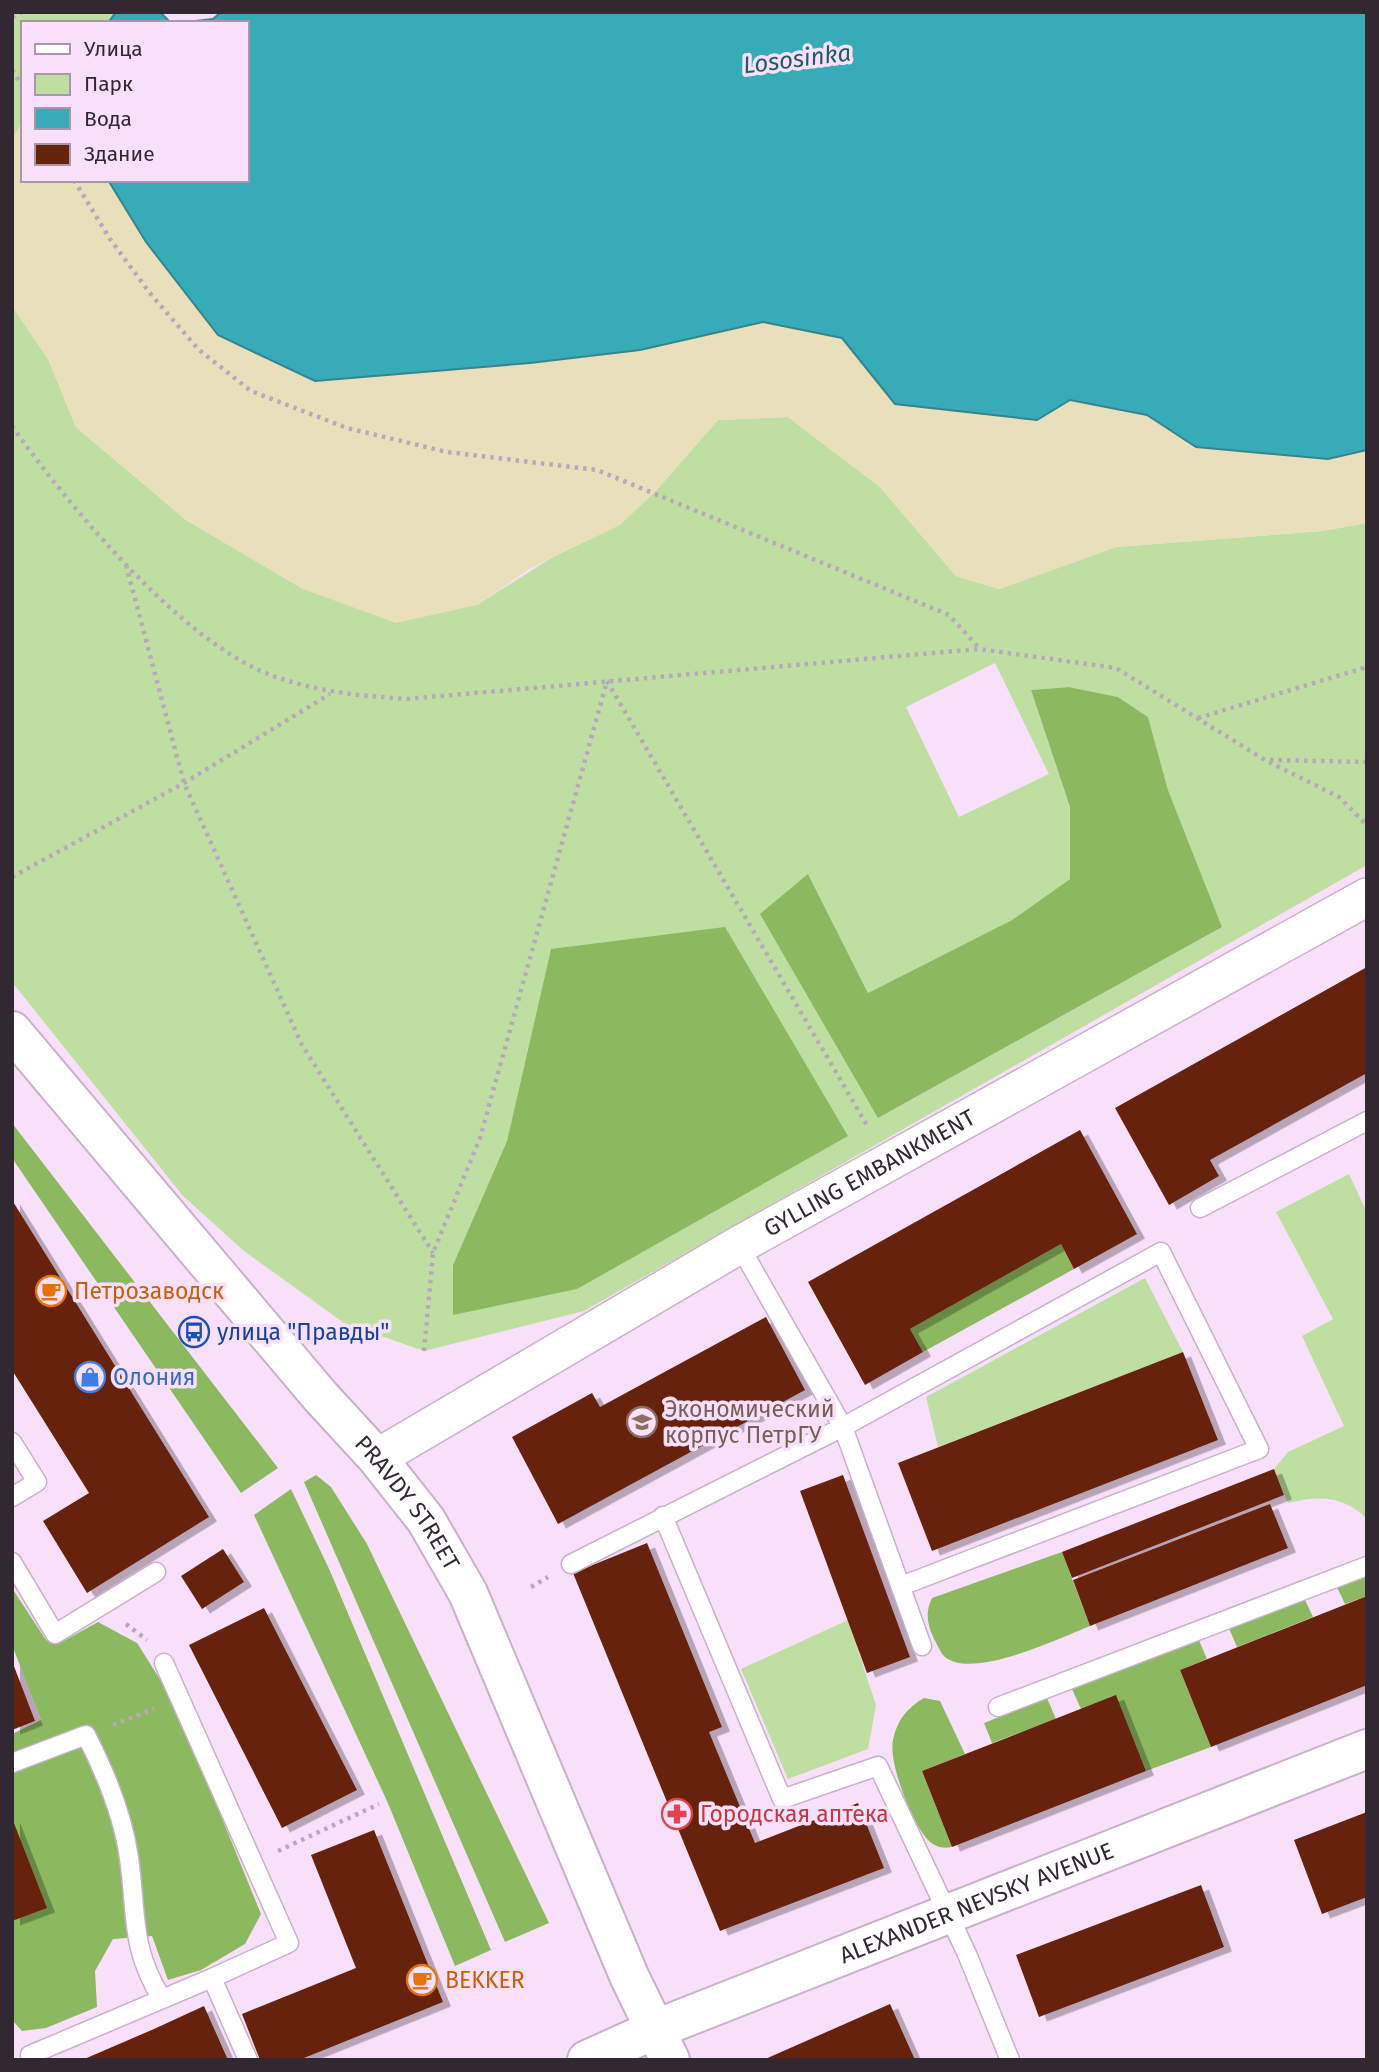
<svg xmlns="http://www.w3.org/2000/svg" width="1379" height="2072" font-family="'Fira Sans',sans-serif">
	<style>
		.green { fill: #bedfa1; fill-rule: evenodd }
		.forest { fill: #8cb960 }
		.sand { fill: #e9e0bb }
		.water { fill: #37abb8; stroke: #368490; stroke-width: 2 }
		.building { fill: #66240a; filter: url(#shadow) }
		.lines { fill: none; stroke-linecap: round; stroke-linejoin: round }
		.lane-casing { stroke: #c8b0c9; stroke-width: 21 }
		.street-casing { stroke: #c8b0c9; stroke-width: 40 }
		.secondary-casing { stroke: #c8b0c9; stroke-width: 42 }
		.path { stroke: #bba7bc; stroke-width: 4.5; stroke-dasharray: 3.5 5; stroke-linecap: butt }
		.lane { stroke: #fff; stroke-width: 18 }
		.street { stroke: #fff; stroke-width: 37 }
		.secondary { stroke: #fff; stroke-width: 38 }
		.labels { text-anchor: middle; stroke-width: 7; stroke-linejoin: round; paint-order: stroke }
		.street-label { font-size: 23px; fill: #322832; stroke: #f9e0fa }
		.food-label { font-size: 23px; fill: #c56008; stroke: #f9e0fa; text-anchor: start }
		.transit-label { font-size: 23px; fill: #164399; stroke: #f9e0fa; text-anchor: start }
		.shop-label { font-size: 23px; fill: #366cbe; stroke: #f9e0fa; text-anchor: start }
		.education-label { font-size: 23px; fill: #785e54; stroke: #f9e0fa; text-anchor: start }
		.health-label { font-size: 23px; fill: #be3a42; stroke: #f9e0fa; text-anchor: start }
		.water-label { font-size: 24px; font-style: italic; fill: #1e5c64; stroke: #f9e0fa }
	</style>
	<defs>
		<filter id="shadow"><feDropShadow dx="8" dy="4.5" stdDeviation="0" flood-color="#0004"/></filter>
	</defs>
	<rect width="100%" height="100%" fill="#f9e0fa"/>
	<path class="green" d="M12 12H116L108 23H23V120L12 141Z
		M12 306 48 359 76 427 186 520 303 589 477 605 654 493 718 420 788 417 880 487 956 576 999 589 1116 547 1322 531 1367 523V865L584 1311 424 1351 344 1323 244 1251 183 1196 12 982ZM995 663 1049 774 959 817 906 707ZM1069 687 1118 697 1148 717 1168 790 1222 927 878 1118 808 874 868 993 1012 920 1070 879V807L1031 690ZM551 949 577 1289 453 1265 507 1141Z
		M1349 1174 1367 1213V1519C1345 1496 1318 1495 1288 1503L1274 1469 1288 1452 1344 1426 1302 1336 1333 1319 1276 1212Z
		M1145 1278 1183 1352 938 1447 926 1397Z
		M848 1620 876 1705 868 1749 788 1779 741 1669Z"/>
	<path class="forest" d="M1069 687 1118 697 1148 717 1168 790 1222 927 878 1118 760 914 808 874 868 993 1012 920 1070 879V807L1031 690Z
		M725 927 848 1136 577 1289 453 1315V1265L507 1141 551 949Z
		M12 1123 278 1468 241 1493 12 1158Z
		M1061 1244 1074 1269 923 1352 910 1329Z
		M316 1475 331 1487 367 1544 549 1923 505 1942 304 1482Z
		M291 1489 330 1571 491 1950 455 1966 387 1801 254 1515Z
		M1062 1552 1090 1626C1060 1638 973 1680 945 1657 941 1654 937 1644 934 1639 927 1624 925 1612 932 1598Z
		M1367 1573V1596L1345 1604 1336 1585Z
		M12 1588 46 1640 58 1644 98 1622 137 1643 163 1684 188 1735 261 1914 245 1944 201 1970 168 1980 152 1936 113 1939 95 1971 97 2007 46 2028 22 2031 12 2020V1734L41 1720 12 1645Z
		M1303 1596 1313 1617 1237 1647 1228 1626Z
		M1198 1638 1207 1659 1180 1670 1211 1747 1146 1771 1116 1696 1081 1709 1072 1689Z
		M924 1698 940 1701 965 1754 922 1771 952 1847C943 1849 935 1847 928 1840 912 1823 888 1762 893 1740 897 1720 907 1708 924 1698Z
		M1047 1698 1056 1719 992 1743 984 1723Z"/>
	<path class="sand" d="M23 120V180H108L146 242 218 335 530 363 640 350 763 322 842 338 895 404 1037 420 1069 400 1147 415 1196 447 1328 459 1367 450V523L1322 531 1116 547 999 589 956 576 880 487 788 417 718 420 654 493 620 525 529 569 477 605 396 623 303 589 186 520 76 427 48 359 12 306V141Z"/>
	<path class="water" d="M116 12H160L171 23H108Z
		M221 12H1367V450L1328 459 1196 447 1147 415 1070 400 1037 420 895 404 842 338 763 322 640 350 530 363 315 381 218 335 146 242 108 180H247V23H177L213 19Z"/>
	<path class="building" d="M1367 967V1073L1210 1160 1219 1176 1169 1205 1115 1108Z
		M1080 1130 1137 1234 1074 1269 1061 1244 910 1329 923 1352 865 1385 808 1282Z
		M12 1200 209 1517 87 1593 43 1521 89 1493 12 1370Z
		M766 1317 805 1390 558 1524 512 1437 592 1393 600 1407Z
		M1183 1352 1218 1440 932 1551 898 1463Z
		M1274 1469 1284 1495 1072 1578 1062 1552Z
		M843 1475 910 1657 867 1673 800 1491Z
		M1270 1504 1288 1548 1090 1626 1073 1580Z
		M647 1543 722 1727 709 1732 755 1843 858 1803 884 1868 720 1931 573 1573Z
		M223 1549 244 1582 202 1609 181 1576Z
		M1367 1596V1685L1211 1747 1180 1670Z
		M264 1608 357 1790 282 1828 189 1645Z
		M12 1661 35 1721 12 1730Z
		M1116 1695 1146 1771 952 1847 922 1771Z
		M1367 1812V1897L1322 1914 1294 1840Z
		M12 1818 47 1908 12 1921Z
		M374 1830 443 2002 299 2060H260L242 2014 356 1968 311 1855Z
		M1201 1885 1224 1947 1039 2017 1016 1955Z
		M890 2004 915 2060H763Z
		M204 2006 228 2060H82L154 2029Z"/>
	<g class="lines">
		<g class="lane-casing">
			<path id="lane" d="M1200 1208 1367 1121
				M739 1245 843 1427 922 1646
				M12 1442 37 1482 12 1497
				M663 1516 782 1799 878 1766 967 1954 1010 2060
				M12 1562 55 1634 156 1572
				M571 1564 843 1427 1161 1252 1259 1449 901 1586
				M164 1663 289 1943 212 1978 248 2060
				M998 1707 1367 1566
				M12 1763 86 1735C106 1774 123 1815 129 1858 137 1914 130 1948 162 1999
				M30 2055 212 1978"/>
		</g>
		<g class="street-casing">
			<g id="street">
				<path id="s1" d="M377 1458 739 1245 1367 897"/>
			</g>
		</g>
		<g class="secondary-casing">
			<g id="secondary">
				<path id="s2" d="M12 1031 320 1396 377 1458 426 1520 468 1593 630 1978 670 2060"/>
				<path id="s3" d="M587 2060 656 2029 1367 1749"/>
			</g>
		</g>
		<path class="path" d="M12 17 22 12
			M12 70 23 87
			M74 180 110 239 149 292 198 349 251 391 347 428 447 452 597 470 949 615 979 648
			M12 426C68 505 184 646 276 677 320 692 361 696 407 699L979 649 1116 668 1265 760 1339 797 1367 825
			M126 565 184 783 302 1045 433 1253
			M607 681 868 1127
			M1198 718 1367 667
			M1270 760 1367 762
			M12 877 184 783 330 694
			M424 1351 433 1253 480 1138 607 681
			M531 1587 548 1577
			M126 1624 147 1640
			M113 1725 154 1709
			M278 1851 379 1804"/>
		<use href="#lane" class="lane"/>
		<use href="#street" class="street"/>
		<use href="#secondary" class="secondary"/>
	</g>
	<defs>
		<g id="cafe-ring" transform="scale(1.575)"><circle r="9.5" fill="#f9e0fa" stroke="#e8710a" stroke-width="1.5"/><path d="M-5.5-4.5H6V0H3Q3 3.5 0 3.5H-2.5Q-5.5 3.5-5.5 0ZM3-3.2v2h1.7v-2ZM-6 4.5H4V6H-6Z" fill="#e8710a"/></g>
		<g id="bus-ring" transform="scale(1.575)"><circle r="9.5" fill="#f9e0fa" stroke="#1a4fb4" stroke-width="1.5"/><path d="M-5-6H5V4H4V6H2V4H-2V6H-4V4H-5ZM-3.5-4V0h7V-4ZM-3.5 1.2v1.5H-2V1.2ZM2 1.2v1.5H3.5V1.2Z" fill="#1a4fb4"/></g>
		<g id="shop-ring" transform="scale(1.575)"><circle r="9.5" fill="#f9e0fa" stroke="#3f7fe0" stroke-width="1.5"/><path d="M-5-2.5h2.3a2.7 3.5 0 0 1 5.4 0H5L5.5 6h-11ZM-1.5-2.5h3a1.5 2.3 0 0 0-3 0Z" fill="#3f7fe0"/></g>
		<g id="university-ring" transform="scale(1.575)"><circle r="9.5" fill="#f9e0fa" stroke="#8d6e63" stroke-width="1.5"/><path d="M0-5L7-2L0 1L-7-2ZM-4 1L0 2.5L4 1V4Q0 6-4 4Z" fill="#8d6e63"/></g>
		<g id="pharmacy-ring" transform="scale(1.575)"><circle r="9.5" fill="#f9e0fa" stroke="#e0444e" stroke-width="1.5"/><path d="M-2-6h4v4h4v4h-4v4h-4v-4h-4v-4h4Z" fill="#e0444e"/></g>
	</defs>
	<g fill-rule="evenodd">
		<use href="#cafe-ring" x="51" y="1291"/>
		<use href="#bus-ring" x="194" y="1332"/>
		<use href="#shop-ring" x="90" y="1377"/>
		<use href="#university-ring" x="642" y="1422"/>
		<use href="#pharmacy-ring" x="677" y="1814"/>
		<use href="#cafe-ring" x="422" y="1980"/>
	</g>
	<g class="labels">
		<g class="street-label">
			<text dy="8" stroke="none"><textPath href="#s1" startOffset="569">GYLLING EMBANKMENT</textPath></text>
			<text dy="8" stroke="none"><textPath href="#s2" startOffset="616">PRAVDY STREET</textPath></text>
			<text dy="8" stroke="none"><textPath href="#s3" startOffset="420">ALEXANDER NEVSKY AVENUE</textPath></text>
		</g>
		<g class="food-label">
			<text x="74" y="1299">Петрозаводск</text>
			<text x="445" y="1988">BEKKER</text>
		</g>
		<g class="transit-label">
			<text x="217" y="1340">улица "Правды"</text>
		</g>
		<g class="shop-label">
			<text x="113" y="1385">Олония</text>
		</g>
		<g class="education-label">
			<text x="665" y="1417">Экономический<tspan x="665" dy="26">корпус ПетрГУ</tspan></text>
		</g>
		<g class="health-label">
			<text x="700" y="1822">Городская аптека</text>
		</g>
		<g class="water-label">
			<text transform="translate(797 59) rotate(-7)" y="8">Lososinka</text>
		</g>
	</g>
	<rect width="1379" height="2072" fill="none" stroke="#322832" stroke-width="28"/>
	<rect x="21" y="21" width="228" height="161" fill="#f9e0fa" stroke="#a996aa" stroke-width="2"/>
	<rect x="35" y="44" width="35" height="10" fill="#ffffff" stroke="#a996aa" stroke-width="2"/>
	<text x="84" y="56" font-size="21" fill="#322832">Улица</text>
	<rect x="35" y="74" width="35" height="21" fill="#bedfa1" stroke="#a996aa" stroke-width="2"/>
	<text x="84" y="91" font-size="21" fill="#322832">Парк</text>
	<rect x="35" y="108" width="35" height="21" fill="#37abb8" stroke="#a996aa" stroke-width="2"/>
	<text x="84" y="126" font-size="21" fill="#322832">Вода</text>
	<rect x="35" y="144" width="35" height="21" fill="#66240a" stroke="#a996aa" stroke-width="2"/>
	<text x="84" y="161" font-size="21" fill="#322832">Здание</text>
</svg>
